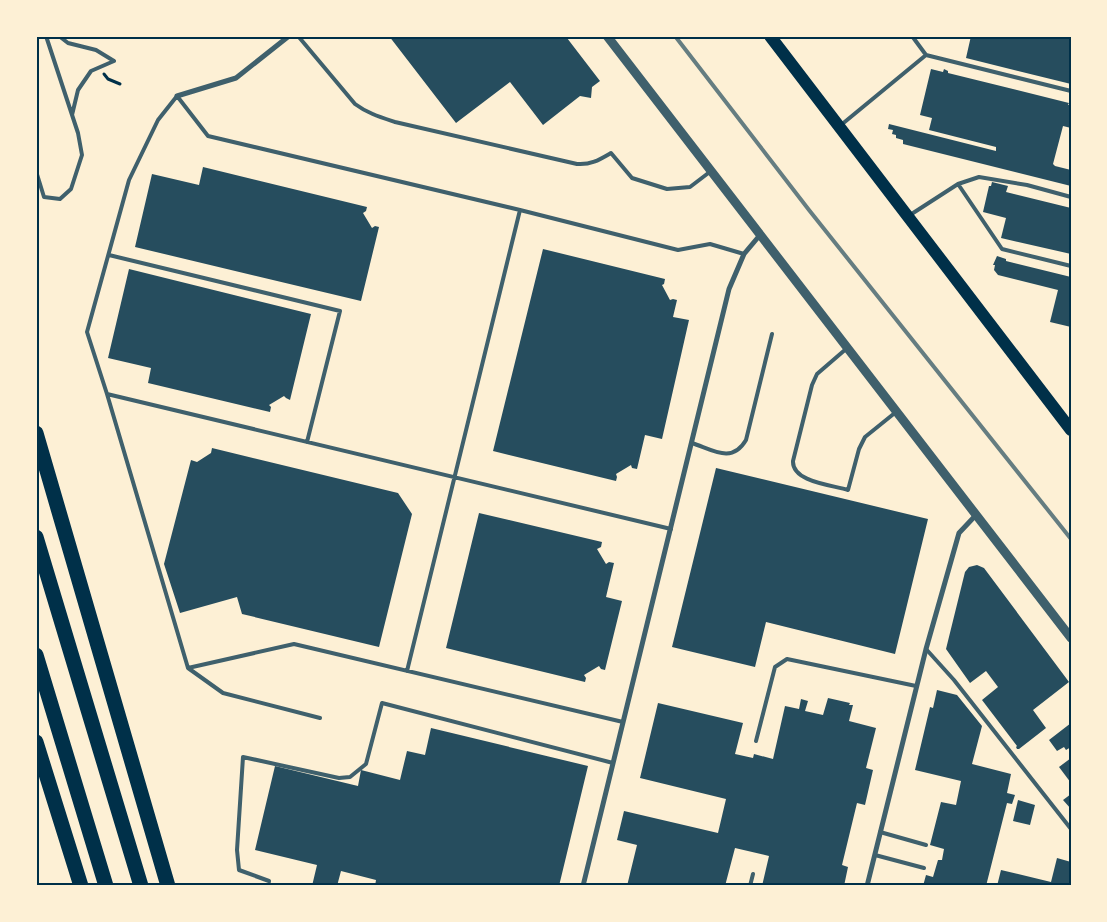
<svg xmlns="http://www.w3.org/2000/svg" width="1107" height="922" font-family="'Alegreya Sans',sans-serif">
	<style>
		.building { fill: #264d5e }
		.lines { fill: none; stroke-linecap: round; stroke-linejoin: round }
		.path { stroke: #003049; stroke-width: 3 }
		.service { stroke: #3f606c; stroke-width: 4 }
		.minor { stroke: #3f606c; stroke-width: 5 }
		.tertiary { stroke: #3f606c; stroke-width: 9 }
		.primary { stroke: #003049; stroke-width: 12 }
		.motorway { stroke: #003049; stroke-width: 15 }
		.rail { stroke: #657d81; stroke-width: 4 }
		.neatline { fill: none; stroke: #003049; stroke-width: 2 }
	</style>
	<rect width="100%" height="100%" fill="#fdf0d5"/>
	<path class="building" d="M389 36H569L567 38 600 81 592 87 591 98 580 96 543 125 510 82 456 123Z
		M971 36H1071V84L966 58Z
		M931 69 943 72 944 69 948 71V73L1069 103 1068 105H1071V128L1063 126 1053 164 1055 166 1071 170V186L903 144V140L896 138V135L892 134 893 130 888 129 889 124 996 151V147L929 130 932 118 920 115Z
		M203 167 367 207 366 211 363 213 372 228 375 226 379 227 361 301 135 247 152 174 199 185Z
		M992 182 1008 186 1006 192 1071 208V254L1001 238 1006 218 983 212 989 186H991Z
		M543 249 665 279 664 284 662 285 670 300 673 299 677 300 673 317 689 320 662 439 645 435 637 469 632 468 631 465 616 474 617 477 616 481 493 451Z
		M997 256 1006 259V261L1071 277V327L1050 322 1058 290 998 275 994 270 995 265H993Z
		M129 269 311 314 290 400 286 398 284 396 269 405 271 407 270 412 148 383 151 368 108 358Z
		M212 448 398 493 412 514 379 647 242 614 237 597 180 613 164 564 191 460 197 462 211 453Z
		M716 468 928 519 895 654 766 622 755 667 672 647Z
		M479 513 602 542 601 547 597 549 606 564 609 562 614 563 606 597 622 601 605 670 601 669 599 666 584 675 586 678 585 682 446 648Z
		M977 565 984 568 1069 682 1033 710 1046 728 1019 749H1017L1016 747 1017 746 982 700 998 687 986 671 970 683 946 649 965 572 969 567Z
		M937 690 957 695 982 726 972 764 1011 774 1007 793 1015 795 1012 804 1007 803 986 886H923L926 875 933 877 938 860H942L944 849 930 845 941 802 956 805 961 781 915 770 930 707 933 708Z
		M828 698 850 703 849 705H853L849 721 876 728 866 768 873 770 865 805 857 803 842 865 848 867 844 886H762L769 856 735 848 725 886H627L637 845 617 840 624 811 718 833 726 799 640 778 658 703 743 723 735 754 753 758 754 754 773 759 785 706 799 709 801 699 808 701 805 711 823 715Z
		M1071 723V747L1066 750 1064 747 1057 751 1049 740Z
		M431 728 588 766 559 886H375L376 880 341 871 337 886H312L317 865 255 850 275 766 358 786 361 770 400 780 407 751 425 755Z
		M1071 758V783L1059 767Z
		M1071 794V809L1063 800Z
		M1018 800 1035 805 1030 825 1013 821Z
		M1057 858 1071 862V886H997L1001 870 1051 882Z"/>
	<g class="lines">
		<path class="path" d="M104 74 108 79 120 84"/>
		<path class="service" d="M59 36 68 43 96 50 114 61
			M298 36 355 104C367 113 380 117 395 122L577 164C591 165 599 160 611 153L632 178 667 189 690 187 711 171
			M912 36 926 55 1071 91
			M72 115 78 90 91 71 114 61
			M841 125 926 55
			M36 171 44 197 60 199 71 189 82 155 78 133 46 36
			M958 184 1002 249 1071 266
			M910 215 958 184 979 177 1027 185 1071 197
			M109 255 340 311 307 442
			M846 349 817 374 812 385 793 461C792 482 832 485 848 490L859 449 865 437 896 412
			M107 394 87 332 129 180 158 120 177 96 208 136 520 210
			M692 443C713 450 732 464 746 440L772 334
			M926 649 954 680 1071 829
			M188 668 223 693 320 718
			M407 671 520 210 678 250 710 244 744 254
			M623 722 294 644 188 668 107 394 671 529
			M756 741 775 667 787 659 916 686
			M880 832 926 845
			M875 855 924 868
			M268 886 269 881 239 870 237 850 243 757 339 778 350 777 366 764 382 703 613 763
			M750 886 753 874"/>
		<path class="minor" d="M177 96 236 78 289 36
			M583 886 729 289 744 254 760 235
			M867 886 926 649 959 533 976 515"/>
		<path class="tertiary" d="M607 36 1071 638"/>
		<path class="primary" d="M770 36 1071 430"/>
		<path class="motorway" d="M36 433 168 886
			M36 537 141 886
			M36 655 106 886
			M36 742 81 886"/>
		<path class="rail" d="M675 36 809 210 1071 539"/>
	</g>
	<rect width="1107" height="922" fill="none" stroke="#fdf0d5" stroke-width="75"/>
	<rect x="38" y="38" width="1032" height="846" class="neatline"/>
</svg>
